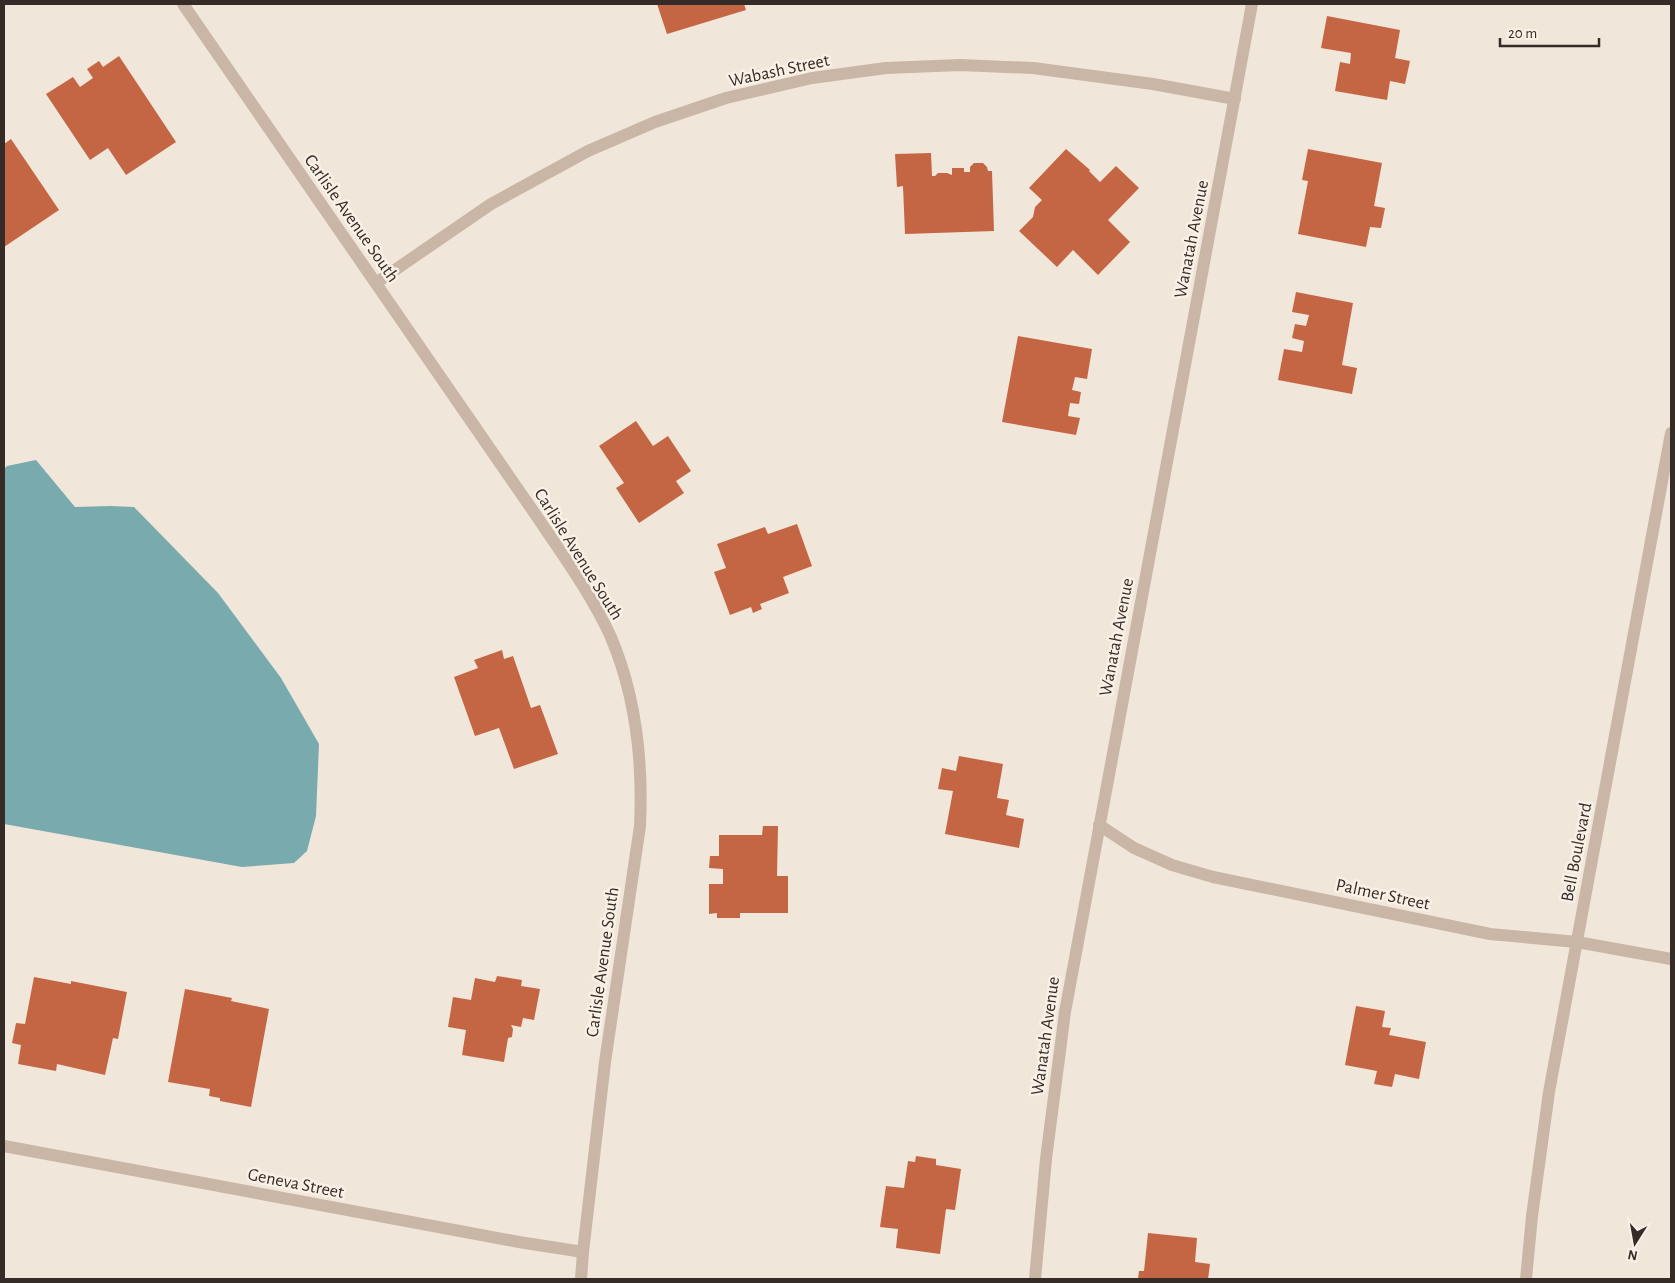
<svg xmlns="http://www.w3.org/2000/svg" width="1675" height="1283" font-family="'Alegreya Sans',sans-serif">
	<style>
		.water { fill: #79aaad }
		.building { fill: #c46644 }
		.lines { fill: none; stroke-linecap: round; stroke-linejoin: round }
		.minor { stroke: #c9b6a6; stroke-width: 12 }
		.tertiary { stroke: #c9b6a6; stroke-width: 12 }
		.labels { text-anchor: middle; stroke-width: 5; stroke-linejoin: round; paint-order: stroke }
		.street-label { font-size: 18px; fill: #352b27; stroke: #f9f0e6 }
	</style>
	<rect width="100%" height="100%" fill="#f1e6da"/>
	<path class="water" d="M36 460 75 507 111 506 134 507 218 593 281 678 319 744 316 816 307 851 294 863 242 867 4 824V469L7 466Z"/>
	<path class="building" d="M657 4H744L746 10 667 34Z
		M1327 16 1400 30 1395 58 1410 61 1405 84 1390 81 1387 100 1335 91 1340 62 1350 64 1351 53 1321 48Z
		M119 56 176 142 126 175 108 148 90 160 46 94 73 77 80 87 93 78 87 69 99 61 103 67Z
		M11 139 59 210 4 247V144Z
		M1066 149 1090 170 1089 171 1100 182 1116 166 1139 188 1108 220 1130 242 1098 275 1073 250 1057 267 1019 231 1033 217 1035 207 1042 200 1029 188Z
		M1308 149 1382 163 1374 206 1385 208 1381 228 1370 227 1366 247 1298 234 1308 181 1302 180Z
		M931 153 932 176H935L938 173H947L952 175V168H964V172H970V167L974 163H983L987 167 988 171H992L994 231 905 234 903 186 897 187 895 154Z
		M1296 292 1353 303 1342 365 1357 368 1352 394 1278 380 1284 349 1302 352 1304 341 1292 338 1295 324 1306 326 1309 315 1292 312Z
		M1018 336 1092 349 1087 379 1075 377 1072 390 1081 392 1079 404 1070 403 1068 416 1080 418 1076 435 1002 422Z
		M636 421 653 446 668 436 691 471 676 481 684 493 639 523 616 488 624 483 599 446Z
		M797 524 812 566 783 577 789 593 760 604 762 609 753 613 751 607 730 615 714 572 726 568 717 544 765 527 768 534Z
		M502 650 504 659 513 656 531 708 540 705 558 754 514 769 499 728 475 736 454 677 478 668 474 660Z
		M959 756 1003 764 997 798 1009 800 1006 815 1024 819 1019 848 945 834 953 791 938 789 942 768 956 771Z
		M763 826H778L777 876H788V913H740V918H717V913L709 914V884H723V869L709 868 710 856H719V835H762Z
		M497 976 522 980 521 986 540 989 534 1020 523 1018 521 1027 511 1025 513 1029 512 1037 508 1038 504 1062 462 1055 466 1030 448 1027 453 997 471 1000 475 978 495 982Z
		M34 977 71 984V981L127 992 118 1039 113 1038 105 1075 57 1064 56 1071 18 1064 21 1045 12 1043 16 1023 25 1024Z
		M185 989 232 998 231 1001 269 1009 251 1107 220 1101V1098L209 1096 210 1089 168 1082Z
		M1356 1006 1385 1011 1382 1027 1391 1028 1389 1035 1426 1042 1419 1079 1395 1074 1392 1087 1374 1084 1377 1071 1345 1065Z
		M916 1156 936 1159V1165L961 1169 955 1210 946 1209 940 1254 896 1248 898 1229 880 1227 886 1186 904 1188 908 1161 915 1162Z
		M1148 1233 1197 1238 1195 1262 1210 1264 1208 1279H1138L1139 1271H1144Z"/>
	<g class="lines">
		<path class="minor" d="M183 4 542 524C566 560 592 596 610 635 636 695 643 762 640 826L605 1062 583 1252 581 1279
			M376 283 491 204 588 151 655 122 726 98 812 78 886 68 960 65 1033 68 1153 84 1235 99
			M1099 825 1134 848 1172 865 1213 877 1490 934 1577 942 1671 959
			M4 1146 519 1242 583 1252
			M1035 1279 1046 1159 1065 1012 1252 4"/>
		<path class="tertiary" d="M1526 1279 1532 1216 1549 1092 1671 433"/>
	</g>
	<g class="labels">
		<g class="street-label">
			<text transform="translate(779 70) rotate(-12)" y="6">Wabash Street</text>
			<text transform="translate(352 218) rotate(55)" y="6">Carlisle Avenue South</text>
			<text transform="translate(1191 239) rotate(-79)" y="6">Wanatah Avenue</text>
			<text transform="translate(579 554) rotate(58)" y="6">Carlisle Avenue South</text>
			<text transform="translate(1116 637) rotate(-79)" y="6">Wanatah Avenue</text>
			<text transform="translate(1576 852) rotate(-79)" y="6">Bell Boulevard</text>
			<text transform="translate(1383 894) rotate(12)" y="6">Palmer Street</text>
			<text transform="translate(602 962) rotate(-82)" y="6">Carlisle Avenue South</text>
			<text transform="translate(1045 1036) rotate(-82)" y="6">Wanatah Avenue</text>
			<text transform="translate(296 1183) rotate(11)" y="6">Geneva Street</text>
		</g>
	</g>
	<rect width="1675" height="1283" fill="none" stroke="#352b27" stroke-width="10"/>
	<g transform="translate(1635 1243) rotate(191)" stroke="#f9f0e6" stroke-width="4" paint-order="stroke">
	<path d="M0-4L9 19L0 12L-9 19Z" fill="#352b27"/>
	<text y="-8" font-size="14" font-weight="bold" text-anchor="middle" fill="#352b27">N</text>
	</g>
	<path d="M1500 38v8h99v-8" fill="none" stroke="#352b27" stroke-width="2.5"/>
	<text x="1508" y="38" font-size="15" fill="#352b27" stroke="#f9f0e6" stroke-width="4" paint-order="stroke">20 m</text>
</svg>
